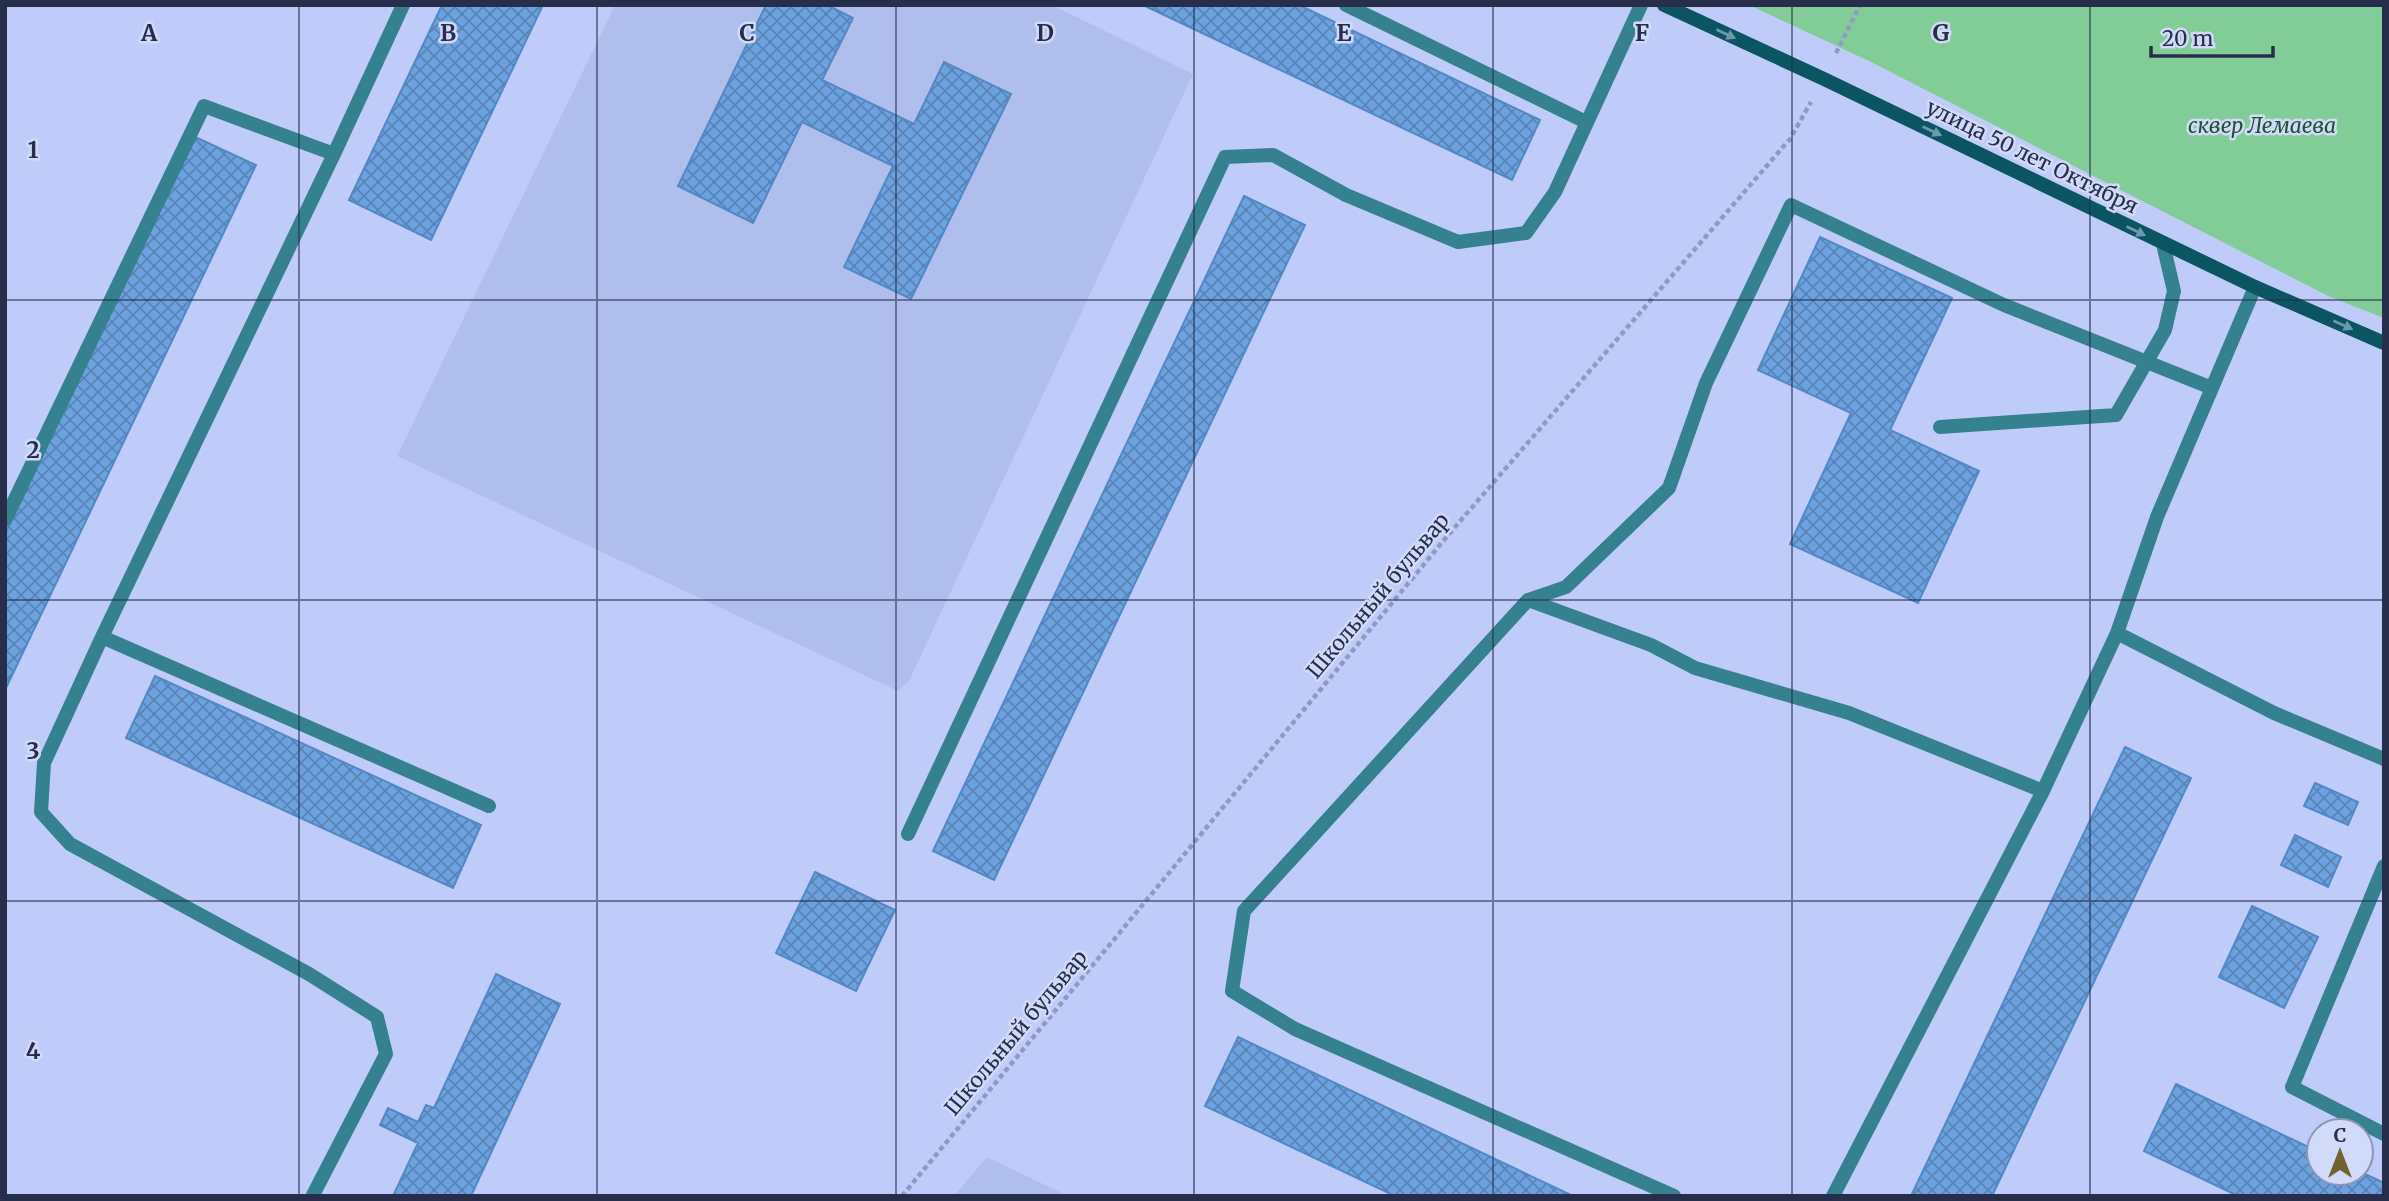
<svg xmlns="http://www.w3.org/2000/svg" width="2389" height="1201" font-family="Merriweather,serif">
	<style>
		.built { fill: #b0beee }
		.green { fill: #82cc97 }
		.building { fill: url(#building-cross-hatch); stroke: #5388c4; stroke-width: 2 }
		.lines { fill: none; stroke-linecap: round; stroke-linejoin: round }
		.path { stroke: #8f9ac2; stroke-width: 4.5; stroke-dasharray: 5 3.5; stroke-linecap: butt }
		.lane { stroke: #36818f; stroke-width: 14 }
		.secondary { stroke: #0a5561; stroke-width: 14 }
		.oneway { fill: #6e98ac }
		.grid { fill: none; stroke: #272e4b; stroke-width: 2; stroke-opacity: 0.55 }
		.labels { text-anchor: middle; stroke-width: 5; stroke-linejoin: round; paint-order: stroke }
		.park-label { font-size: 21px; font-style: italic; fill: #1e5230; stroke: #d1daf8 }
		.street-label { font-size: 21px; fill: #272e4b; stroke: #d1daf8 }
		.grid-label { font-size: 23px; text-anchor: middle; font-weight: bold; fill: #272e4b; stroke: #d1daf8; stroke-width: 5; stroke-linejoin: round; paint-order: stroke }
	</style>
	<defs>
		<pattern id="building-cross-hatch" width="8" height="8" patternUnits="userSpaceOnUse" patternTransform="scale(1.75)"><rect width="8" height="8" fill="#6ca2df"/><path d="M0 0l8 8M0 8l8-8" fill="none" stroke="#5984b7"/></pattern>
	</defs>
	<rect width="100%" height="100%" fill="#bfccf9"/>
	<path class="built" d="M615 5H1052L1193 74 909 681 898 691 397 456Z
		M987 1157 1068 1196H954Z"/>
	<path class="green" d="M1749 5H2384V318L2328 296 1873 63Z"/>
	<path class="building" d="M442 5H543L431 240 349 200Z
		M766 5H827L853 18 822 80 914 124 944 62 1011 94 911 299 844 267 893 166 802 122 753 223 678 186Z
		M1143 5H1299L1540 120 1512 180Z
		M195 137 256 165 5 690V534Z
		M1244 196 1305 225 994 880 933 851Z
		M1820 237 1952 298 1890 430 1979 471 1918 603 1790 544 1851 413 1758 370Z
		M155 676 481 825 453 888 126 738Z
		M2125 747 2191 778 1992 1196H1911Z
		M2315 783 2358 802 2348 825 2304 806Z
		M2295 835 2341 857 2328 887 2281 865Z
		M815 872 895 910 856 991 776 953Z
		M2252 906 2318 937 2284 1008 2219 977Z
		M496 974 560 1004 471 1196H393L418 1143 380 1125 388 1108 418 1122 426 1105 434 1108Z
		M1238 1037 1573 1196H1395L1205 1106Z
		M2176 1084 2319 1152V1173L2361 1172 2384 1183V1196H2238L2144 1151Z"/>
	<g class="lines">
		<path class="path" d="M1836 53 1860 5
			M902 1196 1449 534 1790 139 1811 102"/>
		<path class="lane" d="M1346 5 1586 122
			M334 154 102 637 489 806
			M2255 287 2157 517 2117 633 2274 713 2384 759
			M1940 427 2116 415 2165 330 2174 291 2163 244
			M5 520 204 106 334 154 403 5
			M1528 600 1566 587 1669 488 1706 383 1791 205 2004 305 2212 388
			M102 637 44 763 41 812 70 844 309 974 377 1017 386 1054 313 1195
			M908 834 1225 157 1273 155 1346 195 1458 242 1526 233 1555 192 1641 5
			M2384 866 2292 1087 2384 1134
			M1674 1196 1295 1029 1232 991 1244 911 1528 600 1651 645 1695 668 1849 713 2043 791
			M1833 1196 2043 791 2117 633"/>
		<path class="secondary" d="M1664 5 1824 79 2255 287 2384 343"/>
	</g>
	<defs><path id="oneway-solid" d="M-6-.8H1V-3.2L6.5 0L1 3.2V.8H-6Z" transform="scale(1.75)"/></defs>
	<g class="oneway">
		<use href="#oneway-solid" transform="translate(1726 34) rotate(25)"/>
		<use href="#oneway-solid" transform="translate(1932 131) rotate(26)"/>
		<use href="#oneway-solid" transform="translate(2136 231) rotate(26)"/>
		<use href="#oneway-solid" transform="translate(2343 325) rotate(24)"/>
	</g>
	<path class="grid" d="M299 5V1196M597 5V1196M896 5V1196M1194 5V1196M1493 5V1196M1792 5V1196M2090 5V1196M5 300H2384M5 600H2384M5 901H2384"/>
	<g class="labels">
		<g class="park-label">
			<text x="2262" y="133">сквер Лемаева</text>
		</g>
		<g class="street-label">
			<text transform="translate(2032 157) rotate(26)" y="7">улица 50 лет Октября</text>
			<text transform="translate(1378 596) rotate(-50)" y="7">Школьный бульвар</text>
			<text transform="translate(1016 1033) rotate(-50)" y="7">Школьный бульвар</text>
		</g>
	</g>
	<g class="grid-label">
		<text x="149" y="41">A</text>
		<text x="448" y="41">B</text>
		<text x="747" y="41">C</text>
		<text x="1045" y="41">D</text>
		<text x="1344" y="41">E</text>
		<text x="1642" y="41">F</text>
		<text x="1941" y="41">G</text>
		<text x="33" y="158">1</text>
		<text x="33" y="458">2</text>
		<text x="33" y="759">3</text>
		<text x="33" y="1059">4</text>
	</g>
	<rect width="2389" height="1201" fill="none" stroke="#272e4b" stroke-width="14"/>
	<g transform="translate(2340 1152)"><circle r="33" fill="#d1daf8" stroke="#8d95b3" stroke-width="2"/>
	<path d="M0-5L12 26L0 18L-12 26Z" fill="#72622f"/>
	<text y="-10" font-size="19" font-weight="bold" text-anchor="middle" fill="#272e4b">С</text>
	</g>
	<path d="M2151 46v10h122v-10" fill="none" stroke="#272e4b" stroke-width="3.5"/>
	<text x="2162" y="46" font-size="21" fill="#272e4b" stroke="#d1daf8" stroke-width="5" paint-order="stroke">20 m</text>
</svg>
